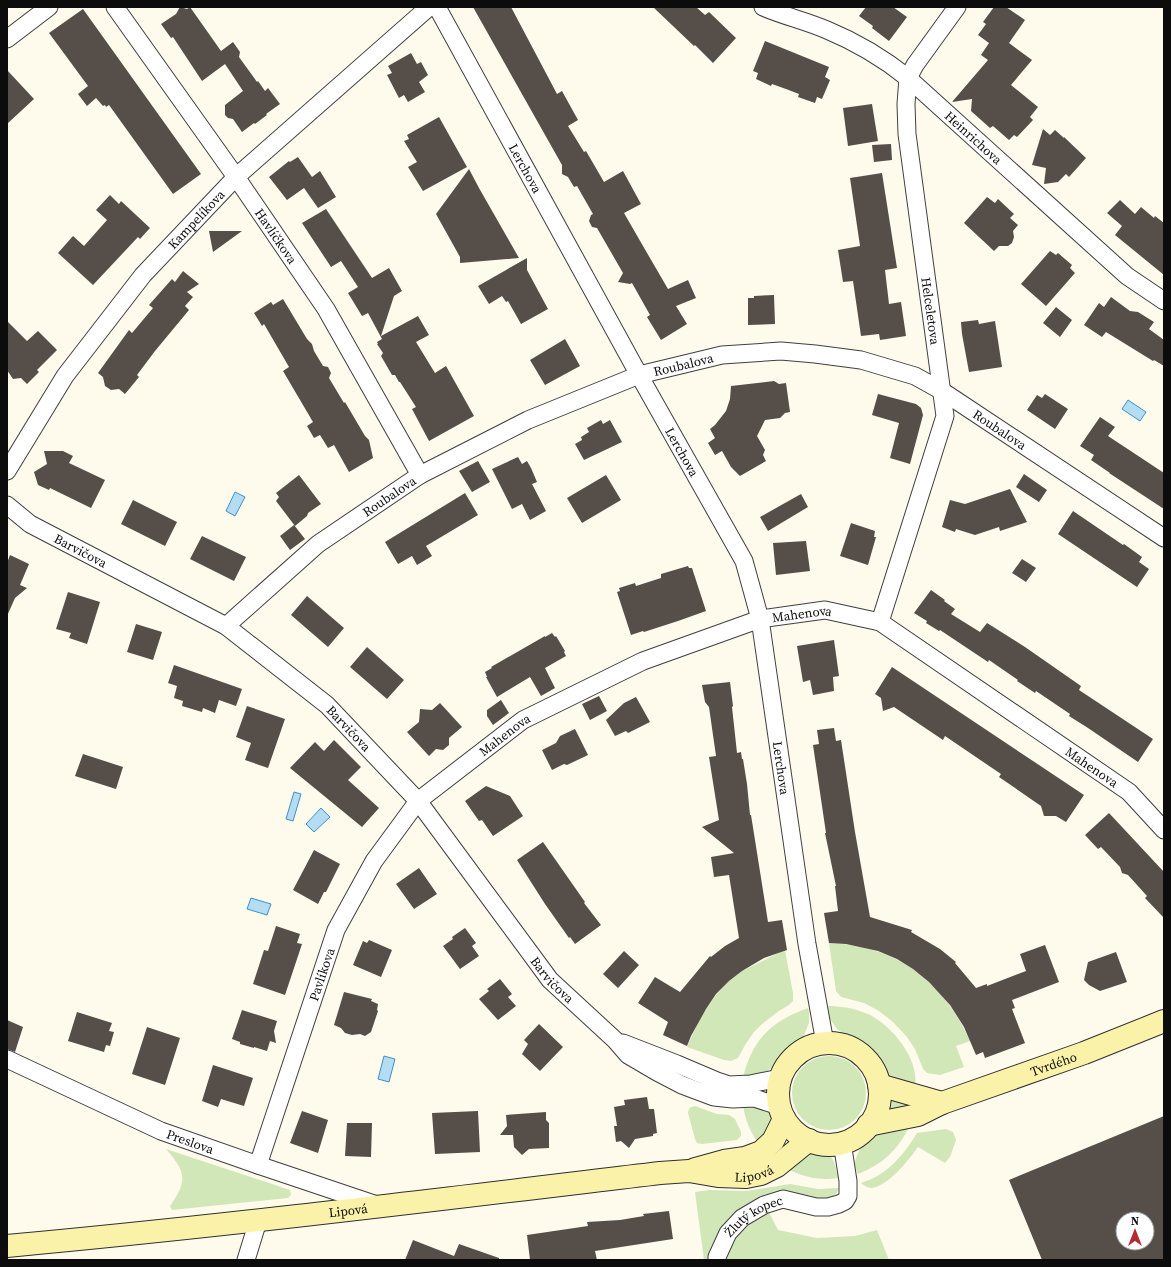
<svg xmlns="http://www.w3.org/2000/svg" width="1171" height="1267" font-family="'Source Serif 4',serif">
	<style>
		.green { fill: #d1e7b8 }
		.water { fill: #b4dcf3; stroke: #3e91c7 }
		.building { fill: #554e49; fill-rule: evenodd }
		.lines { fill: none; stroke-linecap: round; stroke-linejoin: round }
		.street-casing { stroke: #3f3f3f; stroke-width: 19 }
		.secondary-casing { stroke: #2e2e2e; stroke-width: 24 }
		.street { stroke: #fff; stroke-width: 17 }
		.secondary { stroke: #fbf2aa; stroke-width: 22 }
		.labels { text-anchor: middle; stroke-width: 4; stroke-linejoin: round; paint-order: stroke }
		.street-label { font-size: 13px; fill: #0c0c0c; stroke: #fff }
	</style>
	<rect width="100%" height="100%" fill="#fefbed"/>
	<path class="green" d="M829 943C896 946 942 979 970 1041L956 1046 964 1067 940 1075 927 1073 923 1069 915 1049 907 1037 893 1022 879 1011 864 1003 841 997 836 991Z
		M785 950 793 993V1001L789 1005 779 1011 762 1024 754 1032 745 1045 738 1058 731 1061 724 1060 687 1047 700 1018 716 995 729 981 742 971Z
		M826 1006C841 1006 854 1008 868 1014 892 1025 920 1060 915 1087L899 1082 888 1074 880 1061 867 1047 857 1040 847 1036 837 1029 830 1019Z
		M808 1008 809 1012V1023L804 1035 767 1072 762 1075 743 1078C752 1039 772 1021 808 1008Z
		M792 1093a37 37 0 1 1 74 0a37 37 0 1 1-74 0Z
		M890 1094 909 1100 912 1108 886 1111Z
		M743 1105C752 1106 776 1108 771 1124 770 1129 762 1138 758 1143 750 1131 745 1120 743 1105Z
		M695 1106 717 1114 729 1115 735 1119 741 1132V1136L737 1140 702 1144 697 1143 695 1139 688 1113C689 1108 690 1107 695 1106Z
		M909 1127C898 1150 882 1165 858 1174 857 1171 855 1168 855 1165 855 1152 868 1135 881 1131 889 1128 900 1128 909 1127Z
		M946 1129 953 1132 956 1140 950 1157 945 1163 918 1147C909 1160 888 1186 872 1188 867 1188 864 1185 861 1183 887 1175 903 1156 917 1133Z
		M166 1149 290 1190 291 1195 288 1198 172 1210 170 1206C188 1180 186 1172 166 1149Z
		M811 1153C815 1153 821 1152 825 1153 835 1156 836 1170 838 1178 818 1181 805 1177 787 1169L802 1156Z
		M790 1184 818 1189 839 1188C833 1207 806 1195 793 1193 788 1192 784 1192 779 1192L710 1260H704L695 1192 709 1190 746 1191Z
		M769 1212 778 1230 817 1238 855 1236 877 1230 889 1260H725C730 1238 750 1222 769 1212Z"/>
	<path class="water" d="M1128 400 1146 412 1140 421 1122 409Z
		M235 492 245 497 235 516 226 511Z
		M294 792 301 794 293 821 286 819Z
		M321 808 330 817 314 832 306 824Z
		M251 898 271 904 267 915 247 909Z
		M384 1056 395 1059 389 1082 378 1079Z"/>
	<path class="building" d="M180 7 187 9 190 7 221 51 233 42 240 52 239 57 257 82 258 81 265 91 268 88 280 104 266 114 267 115 255 124 254 123 242 132 233 119 228 118 225 115V105L243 91 225 64 202 81 173 37 171 38 161 24 176 14Z
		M473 7H511L557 94 562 91 578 120 568 126 584 152 586 151 604 182 623 171 641 204 624 213 643 246 668 289 688 280 696 298 676 306 687 324 661 340 647 317 650 315 632 283 630 284 618 282 623 273 597 228 592 227 589 221 591 215 593 214 577 186 574 187 568 177 562 174V165Z
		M653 7H696L705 15 709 12 736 38 713 63 695 45 694 46Z
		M866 7H893L907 17 889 41 872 28 873 26 859 16Z
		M994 7H1006L1025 20 1009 43 1032 60 1011 85 1038 107 1030 117 1033 120 1017 137 1014 135 1009 140 993 126 990 128 971 111 972 99 952 102 988 60 981 55 989 43 978 35 986 24 983 22Z
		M83 9 201 174 173 194 109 105 106 107 105 105 103 106 96 98 87 106 78 94 88 86 49 33Z
		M765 41 829 67 825 77 830 80 822 99 817 97 815 103 798 97 799 94 786 89 772 84 771 86 756 79 758 73 753 71Z
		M411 53 417 64 421 62 428 75 419 82 425 92 408 102 404 95 399 98 387 75 392 73 388 66Z
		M7 70 34 99 7 124Z
		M872 104 878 141 848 146 843 108Z
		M439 117 467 167 423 191 408 167 417 162 404 141 409 139 407 135Z
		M1043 129 1050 135 1055 130 1064 138V137L1086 158 1069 177 1066 174 1058 182 1044 184 1046 168 1032 165Z
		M891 144 892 160 874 162 872 145Z
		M298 157 312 177 320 171 336 197 318 208 304 188 287 200 280 191 269 177 289 161 290 162Z
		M469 169 479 188 519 258 460 263V257L436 214Z
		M882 173 897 268 885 270 889 304 901 302 906 336 880 340 879 334 861 336 853 281 843 282 838 250 860 246 850 178Z
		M110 195 119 204 121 201 150 228 140 239 138 237 93 285 58 253 73 236 84 246 107 220 96 210Z
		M987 197 995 203 998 199 1014 214 1010 218 1018 225 1013 231 1014 237 1012 243 1008 246H999L994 251 964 223Z
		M1120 200 1135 214 1141 207 1154 218 1155 216 1164 223V275L1115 235 1122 226 1107 213Z
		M326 209 372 278 389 268 402 291 394 296 381 336 418 316 429 335 416 342 435 373 446 366 474 416 429 441 412 409 416 407 400 382H399L395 375H392L381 356 383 353 377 344H378L377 342 382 339 368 313 362 316 348 293 358 287 341 261 331 267 302 223Z
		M209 231H242L213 252Z
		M1050 251 1056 255 1058 253 1072 265 1070 268 1075 273 1046 306 1021 284Z
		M527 258V270L548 309 521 324 508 301 506 302 502 296 489 304 478 286Z
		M183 271 199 284 187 292 193 297 185 306 189 310 155 351 137 375 139 377 125 394 119 389 111 390 105 386 103 377 98 373 129 330 132 333 153 308 149 305 172 279 175 282Z
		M774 295 775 324 748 325V298H754V296Z
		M1111 297 1130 311 1138 312 1154 322 1149 329 1164 340V366L1154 360 1153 361 1106 332 1102 337 1084 325 1099 303 1104 307Z
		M283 299 307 339 312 344 314 351 323 366 328 367 331 373 329 378 344 403 345 402 365 436 369 440 373 458 349 472 334 445 328 448 320 435 314 438 307 426 313 422 283 371 289 367 264 324 262 326 254 313 271 302 273 305Z
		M1056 307 1072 320 1060 337 1043 323Z
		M978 320 979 324 995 321 1002 367 969 372 962 334 961 322Z
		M7 321 27 341 38 331 57 350 37 370 39 372 27 384 21 378 13 379 7 370Z
		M565 339 580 366 545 385 530 360Z
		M774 381 779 384 786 383 790 412 785 413 780 418 765 420 757 436 765 450 763 455 766 461 740 476 731 467 722 451 715 455 708 443 715 438 710 429 715 425 726 411 730 399 731 386Z
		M878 394 916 404 921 408 923 415 910 464 890 458 899 423 872 415Z
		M1045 394 1068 409 1055 429 1027 410 1037 395 1042 398Z
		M1100 417 1115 427 1108 436 1164 473V509L1109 473H1110L1091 460 1094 455 1080 446Z
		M601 420 603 424 610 420 622 442 584 460 575 444 582 440 581 437 589 432 587 428Z
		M44 451H63L73 456 69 463 105 480 91 508 50 488 49 490 38 485 34 472 47 464Z
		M518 457 522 464 527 461 531 468 537 482 532 484 546 511 530 520 522 504 512 509 492 469Z
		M478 461 490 482 472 492 459 471Z
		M1024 474 1047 490 1039 502 1016 487Z
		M299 475 321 504 308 513 307 516 295 526 276 501 279 497 276 493Z
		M606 475 621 500 582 523 567 498Z
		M1010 489 1027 522 1000 531 999 527 975 535 956 529 955 532 942 527 950 500 965 504Z
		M465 493 478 515 426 546 432 556 417 565 412 556 398 564 385 542Z
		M801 494 808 507 768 531 760 517Z
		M133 500 177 522 165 546 121 524Z
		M1073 511 1123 545 1124 544 1142 557 1139 562 1149 569 1137 587 1058 534Z
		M851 523 875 531 874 537H876L868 565 840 556Z
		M294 525 305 539 290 550 280 536Z
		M202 536 246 557 234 581 190 559Z
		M806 541 810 571 776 575 773 543Z
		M10 555 29 564 20 585 27 588 15 598 7 616V563Z
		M1022 559 1036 568 1026 582 1012 573Z
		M688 566 689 568H692L706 611 678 621 647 631 644 632 643 631 631 635 617 592 620 591 619 588 635 583 636 586 661 578V574Z
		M931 590 945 600 944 601 955 609 951 614 980 632 987 623 1025 647 1081 686 1079 690 1153 739 1138 762 1088 728 1069 716 1070 714 1036 691 1035 693 1017 681 1018 680 989 660 988 662 940 630 939 631 926 623 927 621 914 613Z
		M68 592 100 602 87 644 69 638 71 633 56 629Z
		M307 596 344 628 328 647 291 615Z
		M136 624 162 632 153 660 127 652Z
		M552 633 555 637 556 636 565 651 564 652 566 656 545 668 555 688 541 696 530 677 497 697 486 677H487L485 672 492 668 491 667 545 636V637Z
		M834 640 839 676 833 677 834 691 813 695 810 680 803 682 797 646Z
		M367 647 404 680 387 699 350 667Z
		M174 665 242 689 236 706 219 700 215 713 203 708 202 712 182 706 183 701 174 698 177 686 168 683Z
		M892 667 1084 795 1066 822 1056 816H1044L1041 806 999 777 1001 774 945 736 943 740 894 707 883 711 881 698 875 694Z
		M730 682 733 706 732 707 737 753 741 752 742 759H743L747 784 750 815H751L768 922 782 920 787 950 764 958 742 971 729 981 716 994 706 1009 691 1036 687 1046 663 1035 668 1022 638 1003 655 977 680 992 710 956 711 957 725 946 739 938 729 875 714 877 711 857 734 853 702 827 719 820 709 757 716 756 709 707 705 702 702 685Z
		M599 696 607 711 590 720 582 704Z
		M636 697 650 722 628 733 626 731 615 736 606 720 624 703Z
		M501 700 509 713 493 725 487 716V710Z
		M440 703 462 727 449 738V745L443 750 436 749 429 756 407 732 419 722 420 709 432 710Z
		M247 706 285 719 268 768 245 760 251 743 236 737Z
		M834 728 836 741 841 740 855 832 870 917 912 930 911 932 940 949 956 962 955 963 976 988 987 984V986L1026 971 1020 954 1045 945 1059 982 1012 1000 1015 1008 1012 1009 1025 1043 985 1058 983 1052 976 1055 964 1027 950 1005 929 982 913 969 897 959 878 951 846 944 829 943 824 913 838 911 835 886H836L825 833H826L813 745 819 744 817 730Z
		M575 729 588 755 567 765 564 764 552 770 542 750 556 743 560 736Z
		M334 740 361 767 348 780 379 808 362 827 290 768 315 742 324 751Z
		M83 754 123 767 116 789 75 776Z
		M486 786 510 796 523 816 493 836 482 820 479 821 465 801Z
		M1109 813 1164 872V918L1145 898 1147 896 1128 875 1122 873 1120 867 1101 847 1098 849 1085 835Z
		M543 842 585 902 584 903 601 925 575 944 570 937 569 938 545 904 517 860Z
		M314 850 340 864 326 892H324L318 904 293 890Z
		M419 868 437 894 414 909 396 884Z
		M276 926 300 934 297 943 302 944 285 995 253 984 264 950 268 951Z
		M465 928 476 943 472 946 479 956 460 969 443 946 453 939 452 937Z
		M369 940 392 950 381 977 353 965 363 941 367 943Z
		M624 951 639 965 618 988 603 974Z
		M1116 952 1127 982 1100 991 1089 985 1084 980 1088 962Z
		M500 979 512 994 508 997 516 1006 498 1020 479 999 489 991 487 989Z
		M344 992 372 999 371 1001 378 1004 377 1010 378 1011 371 1032 365 1036 360 1034 352 1035 345 1033 341 1028 334 1025Z
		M242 1010 277 1021 274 1031 276 1043 270 1041 267 1051 254 1047V1048L240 1044V1042L232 1039Z
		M77 1012 112 1023 109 1031 114 1032 110 1046 106 1045 104 1052 68 1041Z
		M7 1020 23 1027 15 1052 7 1049Z
		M539 1024 563 1047 540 1071 522 1054 528 1044 524 1040Z
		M147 1027 180 1038 165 1085 132 1074Z
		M213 1065 253 1078 244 1106 221 1099 218 1107 202 1101Z
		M647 1097 649 1109H654L657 1133 653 1134V1136L635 1139 629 1148 621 1141 616 1142 614 1126H617L614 1107 625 1105 624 1100Z
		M302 1111 328 1120 318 1153 290 1143Z
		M478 1111 480 1152 435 1154 432 1113Z
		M546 1112V1120L549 1123V1148L529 1149 522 1155 514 1147 513 1135H500L507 1126 506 1115Z
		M1164 1116V1260H1042L1009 1180ZM1123 1219H1147V1243H1123Z
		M347 1123H372L371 1157 345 1156Z
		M669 1211 673 1239 595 1251 597 1260H530L527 1235 588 1226 587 1222 620 1220 644 1216 643 1214Z
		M413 1240 454 1256 459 1244 499 1258V1260H405Z"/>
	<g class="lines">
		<g class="street-casing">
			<g id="street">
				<path id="s1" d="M115 7 236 177 326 309 420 475"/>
				<path id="s2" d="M437 7 639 375 744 561 760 619 807 944 825 1043"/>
				<path id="s3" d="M763 7C784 16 806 21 827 30 856 42 883 58 908 78L1127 276 1164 301"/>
				<path d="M7 39 49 7"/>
				<path id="s4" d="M7 471 65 376 143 275 236 177 429 7"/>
				<path id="s5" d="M7 505 30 524 226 626 327 705 418 801 550 980 615 1040 628 1055 657 1072 682 1085 714 1097 733 1099 754 1098 779 1106"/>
				<path d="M880 622 945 416 907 134 906 104 908 78 915 65 957 7"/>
				<path id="s6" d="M226 626 318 544 420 475 528 420 639 375 722 355 781 351 815 354 861 360 915 376 942 391 1164 538"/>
				<path d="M623 1043 677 1064 717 1081 729 1085 750 1084 780 1078"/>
				<path id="s7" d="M7 1059 161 1131 258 1165 377 1205"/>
				<path id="s8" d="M258 1165 336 930 374 861 418 801 523 720 643 661 760 619 825 610 880 622 1129 792 1164 830"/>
				<path d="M246 1260 258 1221"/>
				<path id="s9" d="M717 1260V1257L728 1233 742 1218 764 1205 783 1199 816 1207H828L839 1204 845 1201 848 1196V1181L842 1142"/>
			</g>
		</g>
		<g class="secondary-casing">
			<g id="secondary">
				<circle cx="829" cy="1094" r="51"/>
				<path d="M879 1085 942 1103"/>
				<path id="s10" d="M868 1125 918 1115 942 1103 1084 1053 1164 1021"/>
				<path d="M695 1169 724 1161 745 1158 761 1152 773 1141 784 1119"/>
				<path id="s11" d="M7 1246C225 1226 443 1199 660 1173L689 1171 718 1176 746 1177 761 1174 777 1166 809 1140"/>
			</g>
		</g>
		<use href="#street" class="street"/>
		<use href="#secondary" class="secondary"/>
	</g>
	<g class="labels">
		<g class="street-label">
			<text dy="5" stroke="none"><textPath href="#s3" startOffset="251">Heinrichova</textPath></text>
			<text dy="5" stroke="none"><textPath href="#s2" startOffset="184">Lerchova</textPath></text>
			<text dy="5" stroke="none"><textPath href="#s4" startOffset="316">Kampelíkova</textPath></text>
			<text dy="5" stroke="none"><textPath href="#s1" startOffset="280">Havlíčkova</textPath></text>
			<text transform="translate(931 311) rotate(82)" y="5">Helceletova</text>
			<text dy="5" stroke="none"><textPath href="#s6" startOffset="533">Roubalova</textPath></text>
			<text dy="5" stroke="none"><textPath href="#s6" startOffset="869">Roubalova</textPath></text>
			<text dy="5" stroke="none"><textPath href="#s2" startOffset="508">Lerchova</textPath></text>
			<text dy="5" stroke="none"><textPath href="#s6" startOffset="209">Roubalova</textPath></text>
			<text dy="5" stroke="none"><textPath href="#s5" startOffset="87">Barvičova</textPath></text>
			<text dy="5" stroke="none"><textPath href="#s8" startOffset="834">Mahenova</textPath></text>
			<text dy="5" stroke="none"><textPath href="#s5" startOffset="411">Barvičova</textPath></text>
			<text dy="5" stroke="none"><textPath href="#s8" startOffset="510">Mahenova</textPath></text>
			<text dy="5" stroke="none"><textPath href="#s8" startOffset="1170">Mahenova</textPath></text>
			<text dy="5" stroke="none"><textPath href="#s2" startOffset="844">Lerchova</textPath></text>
			<text dy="5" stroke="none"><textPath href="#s8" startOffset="201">Pavlíkova</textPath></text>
			<text dy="5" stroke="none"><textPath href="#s5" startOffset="735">Barvičova</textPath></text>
			<text dy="5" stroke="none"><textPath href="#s10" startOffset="196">Tvrdého</textPath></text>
			<text dy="5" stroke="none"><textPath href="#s7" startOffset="201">Preslova</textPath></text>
			<text dy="5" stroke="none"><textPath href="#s11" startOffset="752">Lipová</textPath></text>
			<text dy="5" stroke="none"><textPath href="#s11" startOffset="343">Lipová</textPath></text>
			<text dy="5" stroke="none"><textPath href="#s9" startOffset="61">Žlutý kopec</textPath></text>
		</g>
	</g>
	<rect width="1171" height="1267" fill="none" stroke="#0c0c0c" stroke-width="16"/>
	<g transform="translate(1135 1231)"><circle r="19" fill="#ffffff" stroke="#9e9e9e"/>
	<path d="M0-3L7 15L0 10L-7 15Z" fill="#b62b32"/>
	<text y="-6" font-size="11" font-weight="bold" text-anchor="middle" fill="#0c0c0c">N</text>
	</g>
</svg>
